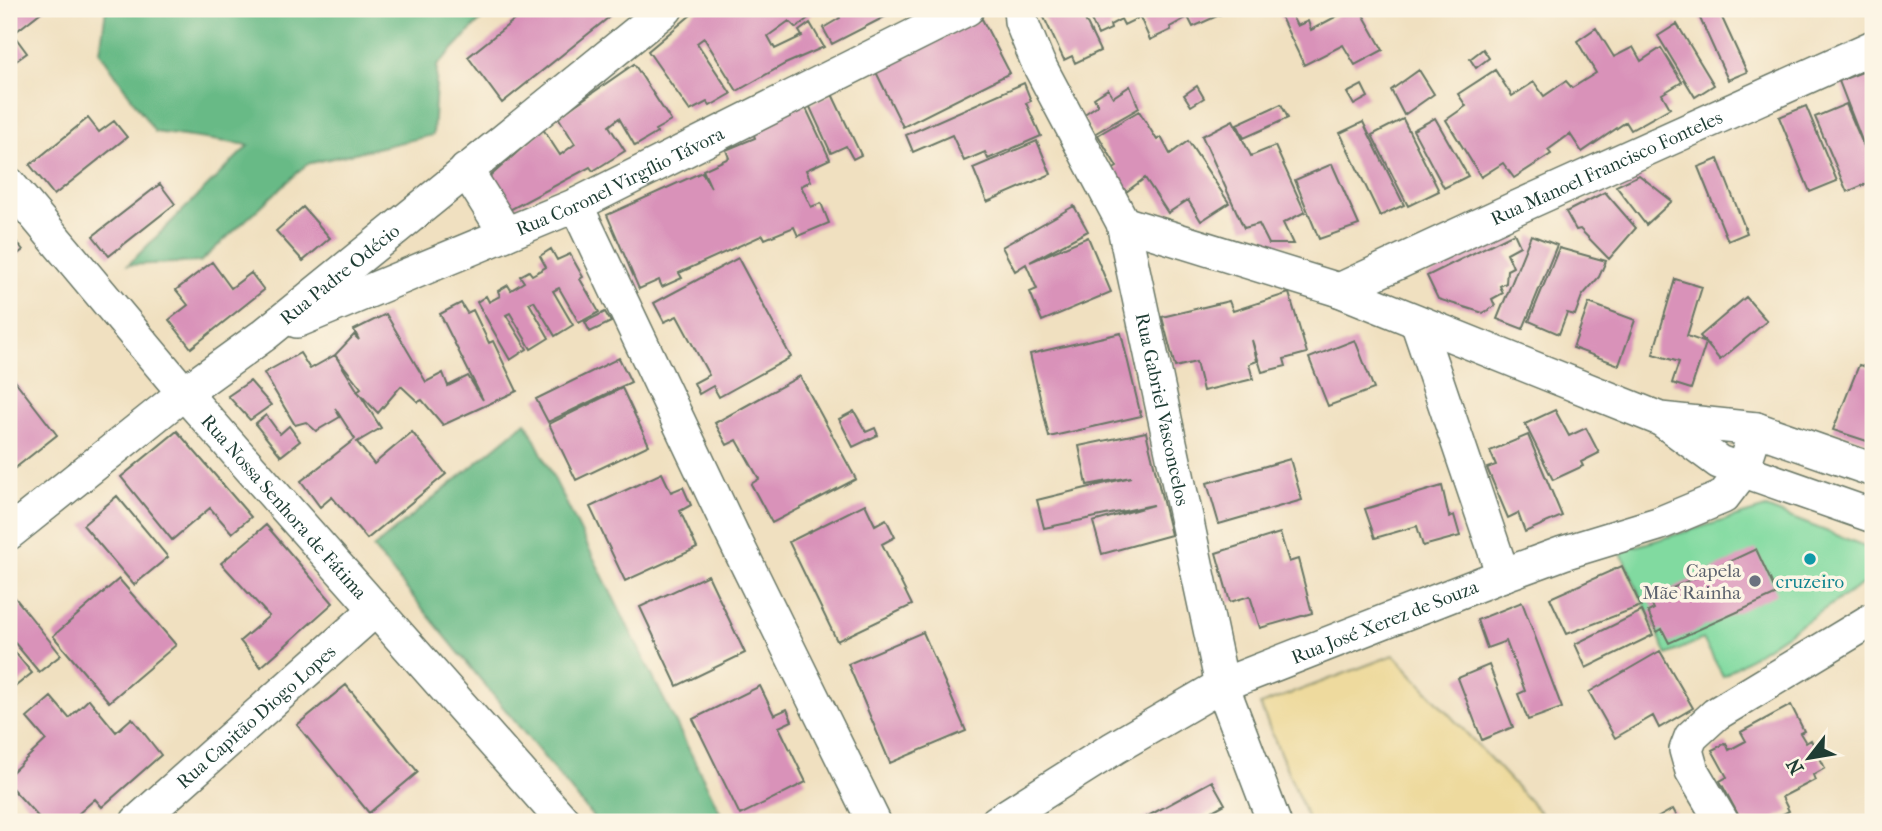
<svg xmlns="http://www.w3.org/2000/svg" width="1882" height="831" font-family="'IM FELL French Canon',serif">
	<style>
		.green { fill: #81daa0; stroke: #508c6a; stroke-width: 2 }
		.forest { fill: #68ba86; stroke: #447c5d; stroke-width: 2 }
		.sand { fill: #eeda9e; stroke: #868c69; stroke-width: 2 }
		.building { fill: #d992b9 }
		.lines { fill: none; stroke-linecap: round; stroke-linejoin: round }
		.minor-casing { stroke: #687665; stroke-width: 36 }
		.minor { stroke: #fff; stroke-width: 33 }
		.culture-dot { fill: #0f9aa8; stroke: #fcf5e5; stroke-width: 2.5 }
		.worship-dot { fill: #6b7280; stroke: #fcf5e5; stroke-width: 2.5 }
		.labels { text-anchor: middle; stroke-width: 7; stroke-linejoin: round; paint-order: stroke }
		.street-label { font-size: 19px; fill: #1f3d34; stroke: #fcf5e5 }
		.worship-label { font-size: 19px; fill: #5b616d; stroke: #fcf5e5; text-anchor: end }
		.culture-label { font-size: 19px; fill: #0d838f; stroke: #fcf5e5 }
	</style>
	<rect width="100%" height="100%" fill="#fcf5e5"/>
	<filter id="ink" filterUnits="userSpaceOnUse"><feTurbulence type="fractalNoise" baseFrequency=".0143" numOctaves="2"/><feDisplacementMap in="SourceGraphic" scale="14" xChannelSelector="R" yChannelSelector="G"/><feConvolveMatrix kernelMatrix="1 2 1 2 8 2 1 2 1" color-interpolation-filters="sRGB"/></filter>
	<filter id="wash" filterUnits="userSpaceOnUse"><feTurbulence type="fractalNoise" baseFrequency=".00686" numOctaves="4" result="noise"/><feDisplacementMap in="SourceGraphic" scale="28" xChannelSelector="R" yChannelSelector="G"/><feGaussianBlur stdDeviation="1.57" result="paint"/><feColorMatrix in="noise" values="0 0 0 0 0 0 0 0 0 0 0 0 0 0 0 0 0 1.4 0 .05"/><feComposite in="paint" operator="in"/></filter>
	<g filter="url(#wash)">
		<rect width="100%" height="100%" fill="#f0e0c0"/>
		<path class="green" d="M1766 508 1870 548 1873 553V577L1723 676 1703 639 1667 655 1620 551Z"/>
		<path class="forest" d="M106 9H491L437 66 433 135 307 164 200 262 128 265 249 145 155 132 100 52Z
			M526 422 725 822H597L373 548Z"/>
		<path class="sand" d="M1394 655 1549 822H1309L1260 705Z"/>
		<g id="blocks">
			<path class="building" d="M9 9H45L13 34 27 53 9 66Z
				M528 9H607L613 14 502 103 468 57Z
				M698 9H808L812 15 796 28 789 21 768 36 775 49 802 36 799 31 810 23 824 47 785 64 737 91 704 38 697 43 731 94 710 106 707 102 690 111 648 51Z
				M835 9H900L832 44 823 28 840 18Z
				M1040 9H1080L1100 51 1075 63 1072 56 1064 60Z
				M1086 9H1225L1226 12 1193 27 1188 17 1170 27 1171 30 1150 40 1140 17 1124 25 1121 19 1110 25 1111 29 1098 35Z
				M1277 9H1288L1297 26 1308 21 1311 30 1350 9H1360L1383 50 1355 65 1343 45 1304 65Z
				M1710 9H1718L1747 72 1728 80 1698 14Z
				M982 19 1010 73 903 127 876 72Z
				M1677 24 1714 85 1695 97 1658 36Z
				M1596 28 1614 57 1633 47 1641 61 1661 48 1682 82 1662 94 1670 108 1631 130 1626 122 1582 152 1570 134 1548 150 1551 154 1514 178 1503 163 1481 177 1446 120 1466 106 1458 94 1495 70 1512 96 1534 82 1544 96 1566 81 1572 88 1596 73 1577 41Z
				M1483 49 1489 58 1476 68 1470 59Z
				M634 64 671 121 655 130 657 133 635 146 619 118 609 126 625 151 593 171 590 167 504 213 484 182 543 129 560 155 575 144 558 117Z
				M1419 70 1434 94 1404 115 1391 90Z
				M1865 71 1873 93V181L1847 192 1815 117 1846 104 1868 156 1839 81Z
				M1024 83 1031 101 1026 103 1041 136 988 159 985 152 964 161 952 135 913 152 906 135Z
				M1362 85 1368 97 1354 105 1347 93Z
				M1130 86 1139 108 1094 134 1083 115 1098 105 1094 98 1108 89 1113 97Z
				M1197 86 1204 98 1191 106 1184 95Z
				M832 94 861 155 853 159 846 146 831 153 809 105Z
				M804 104 830 159 806 170 811 181 801 186 811 207 821 203 829 223 798 236 794 227 765 239 763 235 679 273 682 278 662 287 659 280 639 289 607 215 702 172 711 188 703 170 729 158 726 150 755 138 752 129Z
				M1281 104 1288 118 1244 138 1237 124Z
				M1806 106 1837 181 1810 192 1779 117Z
				M1139 111 1157 140 1161 137 1170 154 1188 141 1229 203 1201 221 1188 200 1168 213 1145 178 1126 192 1112 170 1117 167 1098 135Z
				M88 118 99 132 114 121 127 137 54 195 30 165Z
				M1435 118 1468 176 1444 188 1413 130Z
				M1403 119 1439 191 1408 206 1372 135Z
				M1233 120 1251 156 1275 146 1305 212 1283 223 1293 244H1269L1259 224 1244 228 1202 136Z
				M1363 122 1404 205 1380 216 1340 133Z
				M1037 141 1051 174 987 202 973 168Z
				M1718 159 1747 233 1728 241 1698 167Z
				M1332 164 1359 225 1319 239 1295 180Z
				M1639 175 1672 201 1646 225 1616 186Z
				M160 184 175 204 109 256 93 236Z
				M1605 192 1636 228 1609 259 1580 229 1576 230 1566 212Z
				M1074 206 1088 231 1030 262 1088 237 1111 292 1042 321 1030 292 1037 289 1026 264 1015 271 1002 247Z
				M303 207 330 238 303 261 276 231Z
				M9 232 23 250 9 261Z
				M1514 233 1520 246 1507 253 1513 267 1507 270 1506 283 1500 286 1503 293 1492 299 1495 306 1483 313 1438 299 1427 276Z
				M1531 235 1557 245 1523 329 1497 319Z
				M1559 248 1606 261 1599 277 1582 296 1575 315 1567 313 1559 334 1529 321Z
				M551 249 557 260 570 254 583 277 580 279 599 312 579 323 559 288 553 291 573 325 555 336 534 301 529 303 549 338 531 349 510 313 506 315 527 349 510 360 477 302 486 296 489 302 500 296 498 291 508 285 511 290 524 282 520 276 529 271 532 275 546 267 540 256Z
				M738 258 791 357 719 397 713 386 699 394 694 383 709 375 677 316 664 322 654 303Z
				M212 262 231 288 251 273 264 290 191 348 169 320 188 305 176 290Z
				M1675 279 1702 287 1687 336 1706 343 1700 336 1746 297 1767 321 1720 360 1706 343 1691 389 1672 383 1679 362 1653 354Z
				M1289 293 1307 353 1284 359 1286 366 1262 372 1252 340 1257 361 1249 364 1253 379 1203 391 1196 362 1175 367 1162 317 1229 301 1233 311Z
				M461 303 467 313 473 310 489 343 493 341 517 391 443 425 422 400 418 402 401 386 378 413 357 391 361 388 335 355 354 335 359 340 354 330 386 314 426 382 443 373 448 386 468 376 483 400 440 314Z
				M1589 303 1635 320 1619 365 1573 348Z
				M605 312 611 322 590 332 585 322Z
				M1121 333 1141 416 1049 437 1030 354Z
				M1355 340 1374 389 1328 406 1309 358Z
				M300 353 310 369 335 355 381 428 357 442 374 464 412 432 446 474 367 539 332 497 320 507 301 481 355 439 335 408 340 417 316 431 306 422 295 425 264 373Z
				M619 358 631 382 548 422 536 399Z
				M1859 365 1873 369V443L1833 430Z
				M9 373 57 435 9 473Z
				M800 376 856 479 772 523 751 484 759 479 737 440 727 445 715 423Z
				M250 381 271 405 250 420 228 396Z
				M622 388 649 445 576 480 549 424Z
				M1555 410 1569 436 1586 428 1599 453 1581 462 1583 466 1553 480 1525 424Z
				M854 411 866 432 875 428 878 435 853 447 839 419Z
				M266 415 280 434 289 426 300 441 281 456 255 424Z
				M177 431 251 517 232 533 210 508 172 540 121 477Z
				M1146 432 1171 535 1102 554 1093 522 1153 505 1044 528 1037 500 1131 477 1087 485 1079 446Z
				M1528 435 1562 516 1525 532 1518 513 1508 518 1487 468 1496 465 1490 451Z
				M1290 459 1302 500 1219 524 1207 483Z
				M662 473 671 492 683 487 691 505 680 511 697 548 625 581 590 507Z
				M1442 486 1449 517 1454 515 1460 536 1423 546 1417 526 1375 538 1365 509Z
				M117 496 168 557 134 585 83 525Z
				M865 504 875 525 886 519 895 537 882 544 912 605 837 641 789 542Z
				M266 525 333 603 261 667 240 641 269 616 221 563Z
				M1280 533 1289 562 1298 559 1312 613 1260 628 1250 596 1230 602 1216 553Z
				M1756 549 1777 594 1669 643 1662 629 1657 632 1648 612 1654 609 1649 599Z
				M1622 566 1641 606 1567 634 1550 598Z
				M708 575 745 653 677 686 640 607Z
				M119 579 176 645 109 702 53 636Z
				M9 590 61 655 39 672 9 636Z
				M1522 602 1562 708 1528 720 1518 694 1525 691 1506 641 1487 648 1477 620Z
				M1642 611 1653 635 1586 668 1575 644Z
				M923 632 966 731 890 763 848 664Z
				M9 645 32 673 11 690 9 688Z
				M1660 651 1693 708 1659 728 1653 716 1615 738 1589 692Z
				M1489 665 1513 727 1482 740 1458 678Z
				M346 685 418 772 369 813 297 725Z
				M760 686 774 715 787 709 792 721 779 727 806 782 740 815 693 719Z
				M51 697 69 718 89 699 116 732 132 718 161 755 102 807 95 799 78 814 85 822H43L9 785V775L46 740 27 718Z
				M1791 705 1804 731 1800 733 1806 743 1811 740 1825 768 1813 775 1815 780 1782 797 1789 811 1768 822H1742L1720 781 1727 777 1712 750 1726 743 1729 750 1746 741 1741 732Z
				M1212 781 1225 804 1192 822H1137Z
				M1673 809 1680 822H1650Z"/>
		</g>
	</g>
	<g filter="url(#ink)">
		<use href="#blocks" fill-opacity="0" stroke="#687665" stroke-width="2"/>
		<g class="lines">
			<g class="minor-casing">
				<g id="minor">
					<path id="s1" d="M1020 9 1021 21 1038 63 1123 223 1222 685 1274 822"/>
					<path d="M466 170 506 234"/>
					<path id="s2" d="M9 184 184 393 564 822"/>
					<path d="M576 205 732 534 874 822"/>
					<path d="M1123 223 1339 290 1660 419 1756 429 1873 470"/>
					<path id="s3" d="M1339 290 1518 207 1873 47"/>
					<path id="s4" d="M297 321 576 205 967 9"/>
					<path d="M1417 322 1503 575"/>
					<path d="M1662 420 1719 462 1873 516"/>
					<path id="s5" d="M9 533 184 393 264 335 666 9"/>
					<path id="s6" d="M137 822 375 610"/>
					<path id="s7" d="M997 822 1114 748 1222 685 1503 575 1563 553 1658 524 1723 497 1742 472 1756 429"/>
					<path d="M1722 822 1692 771 1686 750 1691 737 1716 714 1873 619"/>
				</g>
			</g>
			<use href="#minor" class="minor"/>
		</g>
	</g>
	<circle class="culture-dot" cx="1810" cy="559" r="7"/>
	<circle class="worship-dot" cx="1755" cy="581" r="7"/>
	<g class="labels">
		<g class="street-label">
			<text dy="7" stroke="none"><textPath href="#s3" startOffset="294">Rua Manoel Francisco Fonteles</textPath></text>
			<text dy="7" stroke="none"><textPath href="#s4" startOffset="352">Rua Coronel Virgílio Távora</textPath></text>
			<text dy="7" stroke="none"><textPath href="#s5" startOffset="420">Rua Padre Odécio</textPath></text>
			<text dy="7" stroke="none"><textPath href="#s1" startOffset="429">Rua Gabriel Vasconcelos</textPath></text>
			<text dy="7" stroke="none"><textPath href="#s2" startOffset="424">Rua Nossa Senhora de Fátima</textPath></text>
			<text dy="7" stroke="none"><textPath href="#s7" startOffset="438">Rua José Xerez de Souza</textPath></text>
			<text dy="7" stroke="none"><textPath href="#s6" startOffset="159">Rua Capitão Diogo Lopes</textPath></text>
		</g>
		<g class="worship-label">
			<text x="1741" y="577">Capela<tspan x="1741" dy="22">Mãe Rainha</tspan></text>
		</g>
		<g class="culture-label">
			<text x="1810" y="588">cruzeiro</text>
		</g>
	</g>
	<rect width="1882" height="831" fill="none" stroke="#fcf5e5" stroke-width="35"/>
	<g transform="translate(1809 758) rotate(239)" stroke="#fcf5e5" stroke-width="5" paint-order="stroke">
	<path d="M0-5L12 26L0 18L-12 26Z" fill="#1f3d34"/>
	<text y="-10" font-size="19" font-weight="bold" text-anchor="middle" fill="#1f3d34">N</text>
	</g>
</svg>
